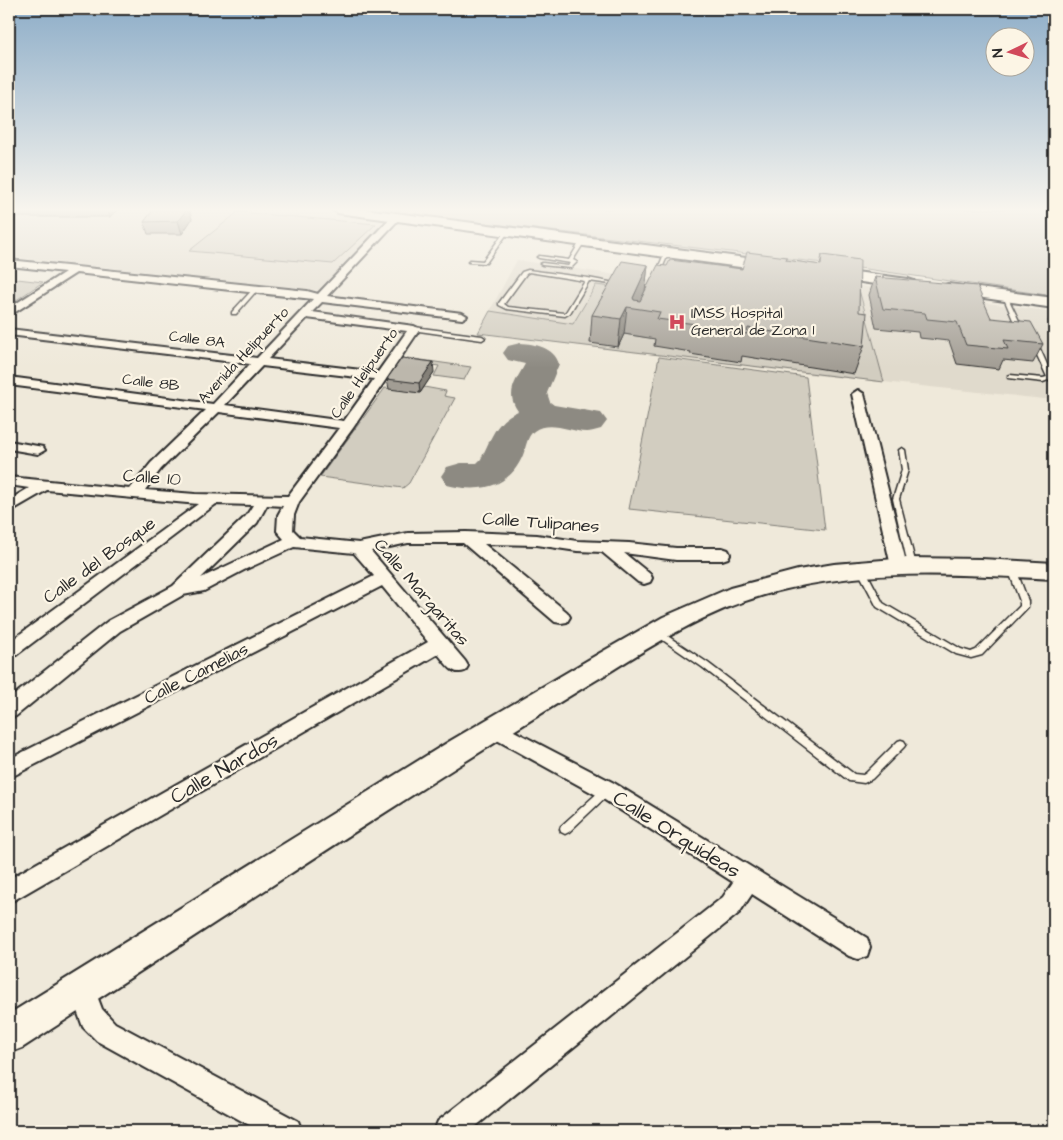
<svg xmlns="http://www.w3.org/2000/svg" width="1063" height="1140" font-family="'Architects Daughter',sans-serif">
	<style>
		.built { fill: #e0dacc }
		.green { fill: #d2cdc0; stroke: #7e7c76 }
		.lines { fill: none; stroke-linecap: round; stroke-linejoin: round }
		.taxiway { fill: #8d8a82; fill-rule: evenodd }
		.lane-casing { stroke: #2b2b2b; stroke-width: 3 }
		.street-casing { stroke: #2b2b2b; stroke-width: 4 }
		.secondary-casing { stroke: #2b2b2b; stroke-width: 4 }
		.primary-casing { stroke: #2b2b2b; stroke-width: 4 }
		.lane { fill: #fcf5e5; fill-rule: evenodd }
		.street { fill: #fcf5e5; fill-rule: evenodd }
		.secondary { fill: #fcf5e5; fill-rule: evenodd }
		.primary { fill: #fcf5e5; fill-rule: evenodd }
		.wall { fill: #a29d94; stroke: #2b2b2b }
		.shaded-wall { fill: #848078; stroke: #2b2b2b }
		.building { fill: #bcb7ac; stroke: #2b2b2b }
		.labels { text-anchor: middle; stroke-width: 4.5; stroke-linejoin: round; paint-order: stroke }
		.far-poi-label { font-size: 15px; fill: #2b2b2b; stroke: #fcf5e5; text-anchor: start }
		.far-street-label { font-size: 15px; fill: #2b2b2b; stroke: #fcf5e5 }
		.street-label { font-size: 18px; fill: #2b2b2b; stroke: #fcf5e5 }
		.near-street-label { font-size: 21px; fill: #2b2b2b; stroke: #fcf5e5 }
	</style>
	<rect width="100%" height="100%" fill="#efe9da"/>
	<filter id="ink" filterUnits="userSpaceOnUse"><feTurbulence type="fractalNoise" baseFrequency=".02" numOctaves="2"/><feDisplacementMap in="SourceGraphic" scale="10" xChannelSelector="R" yChannelSelector="G"/><feConvolveMatrix kernelMatrix="1 2 1 2 8 2 1 2 1" color-interpolation-filters="sRGB"/></filter>
	<g filter="url(#ink)">
		<path class="built" d="M9 209H292L385 222 325 291 9 257Z
			M661 259 1054 312V400L806 374 478 333 517 260 650 280Z"/>
		<path class="green" d="M366 209H1054V296L824 263Z
			M238 212 376 224 333 264 189 251Z
			M9 278 43 282 9 305Z
			M596 285 619 288 624 334 644 337 858 286 884 382 478 333 490 311 573 324Z
			M659 357 806 377 825 530 629 509Z
			M407 358 471 367 464 380 434 376 439 366 413 362 401 366Z
			M424 387 446 391 444 396 455 398 409 483 403 488 320 477 385 388 420 393Z"/>
		<g class="lines">
			<path class="taxiway" d="M520 343C535 344 554 347 559 364L547 393 550 402 554 405 601 413 607 421 601 429C596 430 591 432 586 432 570 431 548 420 534 431 527 436 526 447 523 455 509 489 479 493 447 485L441 476 447 467 461 463H477L481 459C491 439 496 420 518 411 505 393 516 381 525 364L508 360 503 353 508 346Z"/>
			<g class="lane-casing">
				<path id="lane" d="M506 230 509 231 486 263 468 262V261L470 260 483 261Z
					M581 240 585 241 573 260 577 262 571 268 542 265 540 264 542 263 568 266 571 263 539 258 537 257 539 256 569 260Z
					M667 251 669 252 660 273 656 274V273L665 252Z
					M528 270 588 278 620 284 618 285 589 281 570 313 565 316 507 309 499 305V303L522 272ZM529 272 585 281 566 312 564 313 508 307 504 304 526 274Z
					M254 288 258 289 236 314H232V312Z
					M1003 295 1007 296 1022 327 1021 328 1016 327 1003 296Z
					M414 327 482 336 485 338 482 340 412 330 411 329Z
					M1034 340 1037 342 1053 378 1043 382 1008 378V376L1010 375 1043 378 1047 377 1031 342Z
					M902 448 905 450 908 470 899 499 916 565 912 568 908 565 893 499 902 470 899 450Z
					M861 566 864 567 883 603 961 649 971 652 976 650 1020 606V601L1008 569 1009 567 1012 566 1016 569 1028 601V607L982 655 971 658 956 654 877 607 857 569Z
					M657 629 708 663 854 774 863 775 866 773 898 741 901 740 904 741 906 744 904 747 872 779 864 783 849 781 702 667 654 634 653 632 654 630Z
					M606 787 609 788 611 791 609 794 569 832 565 834 561 832 560 829 561 826 603 788Z"/>
			</g>
			<g class="street-casing">
				<path id="street" d="M397 213 401 216 400 218 327 296 462 313 467 316 462 319 322 302 312 312 414 326 420 329 353 428 299 502 294 515 293 530 300 537 359 543 408 533 466 532 537 535 577 541 629 543 676 548H722L728 550 730 554 728 558 722 560H676L624 553 650 574 652 578 650 582 644 584 638 582 602 552 577 551 537 545 484 544 567 612 570 617 567 622 561 623 555 622 463 543H408L371 551 465 661 468 666 465 671C452 676 446 663 438 654L9 903V879L428 642 382 586 9 778V759L374 576 354 553 294 547 244 570 204 591 183 595 120 631 16 716 9 718V699L108 621 173 586 246 516 253 505 216 504 15 656 9 658V642L198 504 47 490 9 512V500L29 488 9 485V477L130 489 151 463 206 410 9 385V377L213 404 250 364 9 335V329L257 358 313 299 76 273 9 316V308L65 272 9 266V260L307 291 318 294 394 214ZM307 318 407 331 378 372 268 359ZM262 366 374 379 344 421 225 405ZM219 412 339 428 288 496 195 494 145 490 161 469ZM267 505 283 506 278 515 277 531 284 539 201 578 257 523Z
					M858 390 864 394 907 566 905 570 899 572 893 570 891 566 852 394Z
					M9 441 43 447 45 450 38 454 9 449Z
					M493 720 614 783 867 938 870 947 867 956 858 959 849 956 752 894 739 913 470 1131H434L438 1121 723 897 733 882 600 797 486 734 483 728 486 722Z
					M82 976 91 980 102 1009 115 1023 298 1121 302 1131H260L97 1041 83 1027 69 989 73 980Z"/>
			</g>
			<g class="secondary-casing">
				<path id="secondary" d="M907 558 981 559 1054 563V579C957 574 859 567 764 595 708 611 657 642 608 673 569 696 531 720 493 744 335 843 179 947 22 1048L9 1053V1014L450 741 600 653 663 617 730 588 798 570 834 564Z"/>
			</g>
			<g class="primary-casing">
				<path id="primary" d="M331 209H365L777 262 782 264 785 267 782 270 777 272 338 213Z
					M826 268 908 279 914 281 916 284 914 287 908 289 821 276 818 273 821 270Z
					M948 284 1054 298V308L942 292 940 289 942 286Z"/>
			</g>
			<use href="#lane" class="lane"/>
			<use href="#street" class="street"/>
			<use href="#secondary" class="secondary"/>
			<use href="#primary" class="primary"/>
		</g>
		<path class="wall" d="M9 209H118L110 217H12Z
			M154 209H189L192 219 182 234H148L144 222Z
			M822 255 859 312 864 346 854 374 742 356 741 362 690 354 691 352 654 346 655 339 624 334 618 347 590 343 592 315 648 265 645 290 667 266 742 269 786 260 820 265Z
			M875 277 991 318 1043 344 1033 363 1003 360 999 369 957 364 949 341 919 338 918 332 876 328 869 295Z
			M1054 309V332L1048 321Z
			M434 372 420 393 389 389 387 379Z"/>
		<path class="shaded-wall" d="M107 209H118L110 217Z
			M187 209H189L192 219 182 234 178 221Z
			M648 265 645 291 638 308 633 298Z
			M627 307 624 334 618 347 621 319Z
			M433 362 434 372 420 393 419 383Z"/>
		<path class="building" d="M154 209H187L178 221 144 222Z
			M747 252 787 257 786 260 821 265 822 255 860 260 859 312 867 313 864 346 748 328 747 334 695 326 696 324 657 319 660 312 627 307 621 319 592 315 622 261 648 265 633 298 634 300 640 301 658 265 667 266 670 260 742 269Z
			M875 277 977 286 991 318 1031 322 1043 344 1004 340 1008 349 966 345 957 322 927 319 925 313 883 309Z
			M402 358 433 362 419 383 387 379Z"/>
	</g>
	<linearGradient id="sky" x2="0" y2="1"><stop stop-color="#8dadc8"/><stop offset="0.57" stop-color="#f8f5ee"/><stop offset="1" stop-color="#f8f5ee" stop-opacity="0"/></linearGradient>
	<rect width="1063" height="368" fill="url(#sky)"/>
	<defs>
		<g id="hospital-bare" transform="scale(1.35)"><path d="M-5-5h3v3.5h4V-5h3V5h-3V1.5h-4V5h-3Z" fill="#d1495b" stroke="#fcf5e5" stroke-width="2.5" paint-order="stroke"/></g>
	</defs>
	<g fill-rule="evenodd">
		<use href="#hospital-bare" x="677" y="322"/>
	</g>
	<g class="labels">
		<g class="far-poi-label">
			<text x="691" y="318">IMSS Hospital<tspan x="691" dy="17">General de Zona 1</tspan></text>
		</g>
		<g class="far-street-label">
			<text transform="translate(197 339) rotate(7)" y="5">Calle 8A</text>
			<text transform="translate(243 355) rotate(-47)" y="5">Avenida Helipuerto</text>
			<text transform="translate(364 373) rotate(-55)" y="5">Calle Helipuerto</text>
			<text transform="translate(151 382) rotate(7)" y="5">Calle 8B</text>
		</g>
		<g class="street-label">
			<text transform="translate(152 477) rotate(4)" y="6">Calle 10</text>
			<text transform="translate(541 522) rotate(4)" y="6">Calle Tulipanes</text>
			<text transform="translate(99 560) rotate(-36)" y="6">Calle del Bosque</text>
			<text transform="translate(422 592) rotate(49)" y="6">Calle Margaritas</text>
			<text transform="translate(196 673) rotate(-27)" y="6">Calle Camelias</text>
		</g>
		<g class="near-street-label">
			<text transform="translate(224 768) rotate(-30)" y="7">Calle Nardos</text>
			<text transform="translate(677 834) rotate(32)" y="7">Calle Orquídeas</text>
		</g>
	</g>
	<rect width="1063" height="1140" fill="none" stroke="#fcf5e5" stroke-width="30"/>
	<rect x="15" y="15" width="1033" height="1110" fill="none" stroke="#2b2b2b" stroke-width="2" filter="url(#ink)"/>
	<g transform="translate(1010 52) rotate(265)"><circle r="24" fill="#fcf5e5" stroke="#a8a49b"/>
	<path d="M0-4L9 19L0 12L-9 19Z" fill="#d1495b"/>
	<text y="-8" font-size="14" font-weight="bold" text-anchor="middle" fill="#2b2b2b">N</text>
	</g>
</svg>
